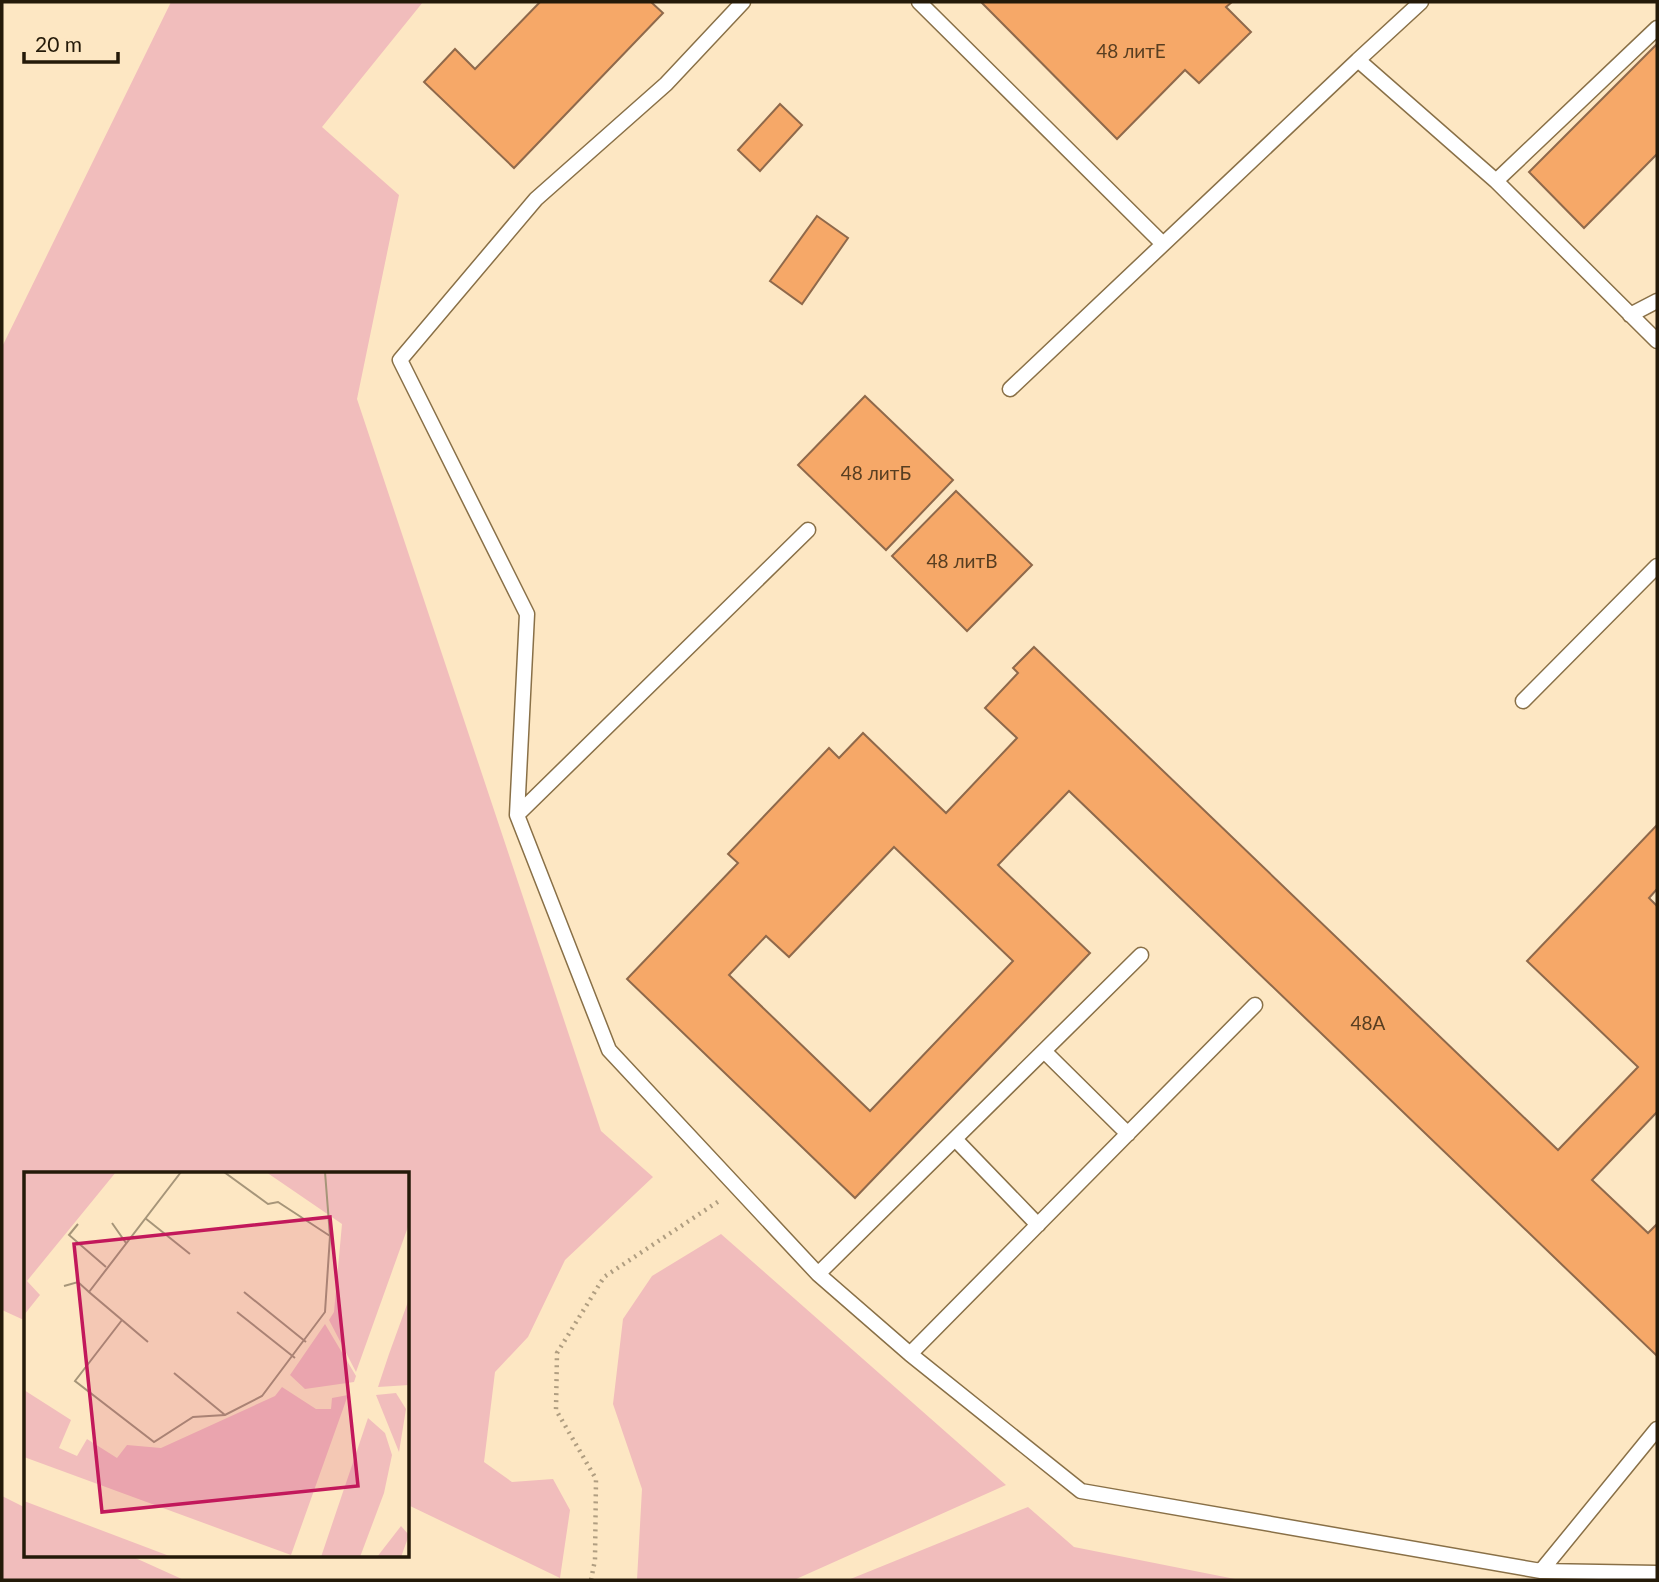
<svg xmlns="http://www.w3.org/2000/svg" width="1659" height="1582" font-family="Lato,sans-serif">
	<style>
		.green { fill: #f1bdbc }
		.building { fill: #f6a868; stroke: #8f694b; stroke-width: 2; fill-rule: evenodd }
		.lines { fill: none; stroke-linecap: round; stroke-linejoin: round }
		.service-casing { stroke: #897047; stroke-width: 17 }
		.path { stroke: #b09e81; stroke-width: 4.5; stroke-dasharray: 2 5; stroke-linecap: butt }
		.service { stroke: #fff; stroke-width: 14 }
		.labels { text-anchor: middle; stroke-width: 5; stroke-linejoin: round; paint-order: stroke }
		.number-label { font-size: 19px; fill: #583e21 }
		.inset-road { fill: none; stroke: #a69579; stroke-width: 2 }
		.view { fill: #c2185b; fill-opacity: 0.15; stroke: #c2185b; stroke-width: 3.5 }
		.inset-edge { fill: none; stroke: #241a09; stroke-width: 3.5 }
	</style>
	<rect width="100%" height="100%" fill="#fde7c3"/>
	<path class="green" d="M171 2H423L322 127 399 195 357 399 601 1131 653 1177 565 1260 528 1337 495 1372 484 1462 512 1482 553 1479 570 1510 560 1578 408 1505V1174H26V1321L2 1310V347Z
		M721 1234 1006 1485 794 1580H637L642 1489 613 1404 623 1319 652 1276Z
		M2 1496 26 1508V1556H131L184 1580H2Z
		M1028 1507 1074 1547 1240 1580H848Z"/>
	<path class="building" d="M540 2H651L663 13 514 168 424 82 455 49 475 69Z
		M981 2H1232L1226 7 1251 32 1199 83 1185 70 1117 139Z
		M1657 44V154L1584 228 1529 172Z
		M780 104 802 125 760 171 738 150Z
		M817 216 848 238 802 304 770 281Z
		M865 396 953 480 886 550 798 465Z
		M956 491 1032 565 967 631 892 556Z
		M1034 647 1558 1150 1638 1067 1527 961 1657 825V889L1649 898 1657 906V1112L1592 1180 1648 1233 1657 1224V1356L1069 791 998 865 1090 953 855 1198 627 979 738 863 728 854 829 748 839 758 863 733 946 813 1017 738 985 708 1018 673 1013 668ZM894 847 1013 961 870 1111 729 975 766 936 789 957Z"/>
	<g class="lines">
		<g class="service-casing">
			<path id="service" d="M743 2 666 84 536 199 400 360 527 614 517 815 609 1050 818 1274 910 1354 1081 1491 1541 1571 1657 1573
				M919 2 1162 243
				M1358 60 1421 2
				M1496 181 1657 28
				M1630 315 1657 301
				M1010 389 1358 60 1496 181 1657 341
				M1523 701 1657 566
				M517 815 808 530
				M1044 1051 1128 1134
				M955 1139 1038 1225
				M818 1274 1141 955
				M910 1354 1255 1005
				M1541 1571 1657 1429"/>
		</g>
		<path class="path" d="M591 1580 595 1560 596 1479 556 1410 557 1353 604 1277 719 1201"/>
		<use href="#service" class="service"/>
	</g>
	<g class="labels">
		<g class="number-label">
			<text x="1131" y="58">48 литЕ</text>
			<text x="876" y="480">48 литБ</text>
			<text x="962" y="568">48 литВ</text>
			<text x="1368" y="1030">48А</text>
		</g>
	</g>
	<g transform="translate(24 1172)">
		<rect width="385" height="385" fill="#fde7c3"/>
		<path d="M0 0H92L3 109 16 123 0 143ZM242 0H385V52L332 200 305 148 310 140 318 52ZM385 127V213L354 215 365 182ZM301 152 332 204 330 210 281 217 266 203ZM258 215 292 237H307L308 226 324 223 267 383 0 285V218L47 248 35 276 53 284 63 267 93 286 103 273 137 276 251 224ZM372 221 382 237 375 280 352 223ZM344 246 361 261 368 283 360 321 336 385H297ZM0 329 148 385H0ZM377 354 385 363 377 385H353Z" fill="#f1bdbc"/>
		<path class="inset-road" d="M200 0 244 32 254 30 306 64M121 46 166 82M88 51 102 71M54 52 45 63 82 95M40 114 54 110 65 120M220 120 282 170M213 140 271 186M98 148 51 209 130 270 169 245 201 243 238 224 301 140 306 64 301 0M124 170 65 120 157 0M150 201 201 243"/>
		<path class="view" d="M306 45 334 314 78 340 50 72Z"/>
		<rect width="385" height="385" class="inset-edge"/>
	</g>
	<rect width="1659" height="1582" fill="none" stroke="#241a09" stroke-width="7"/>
	<path d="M24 52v10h94v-10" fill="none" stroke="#241a09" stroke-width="3.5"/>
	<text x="35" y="52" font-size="21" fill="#241a09" stroke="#fde7c3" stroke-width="5" paint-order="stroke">20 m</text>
</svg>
